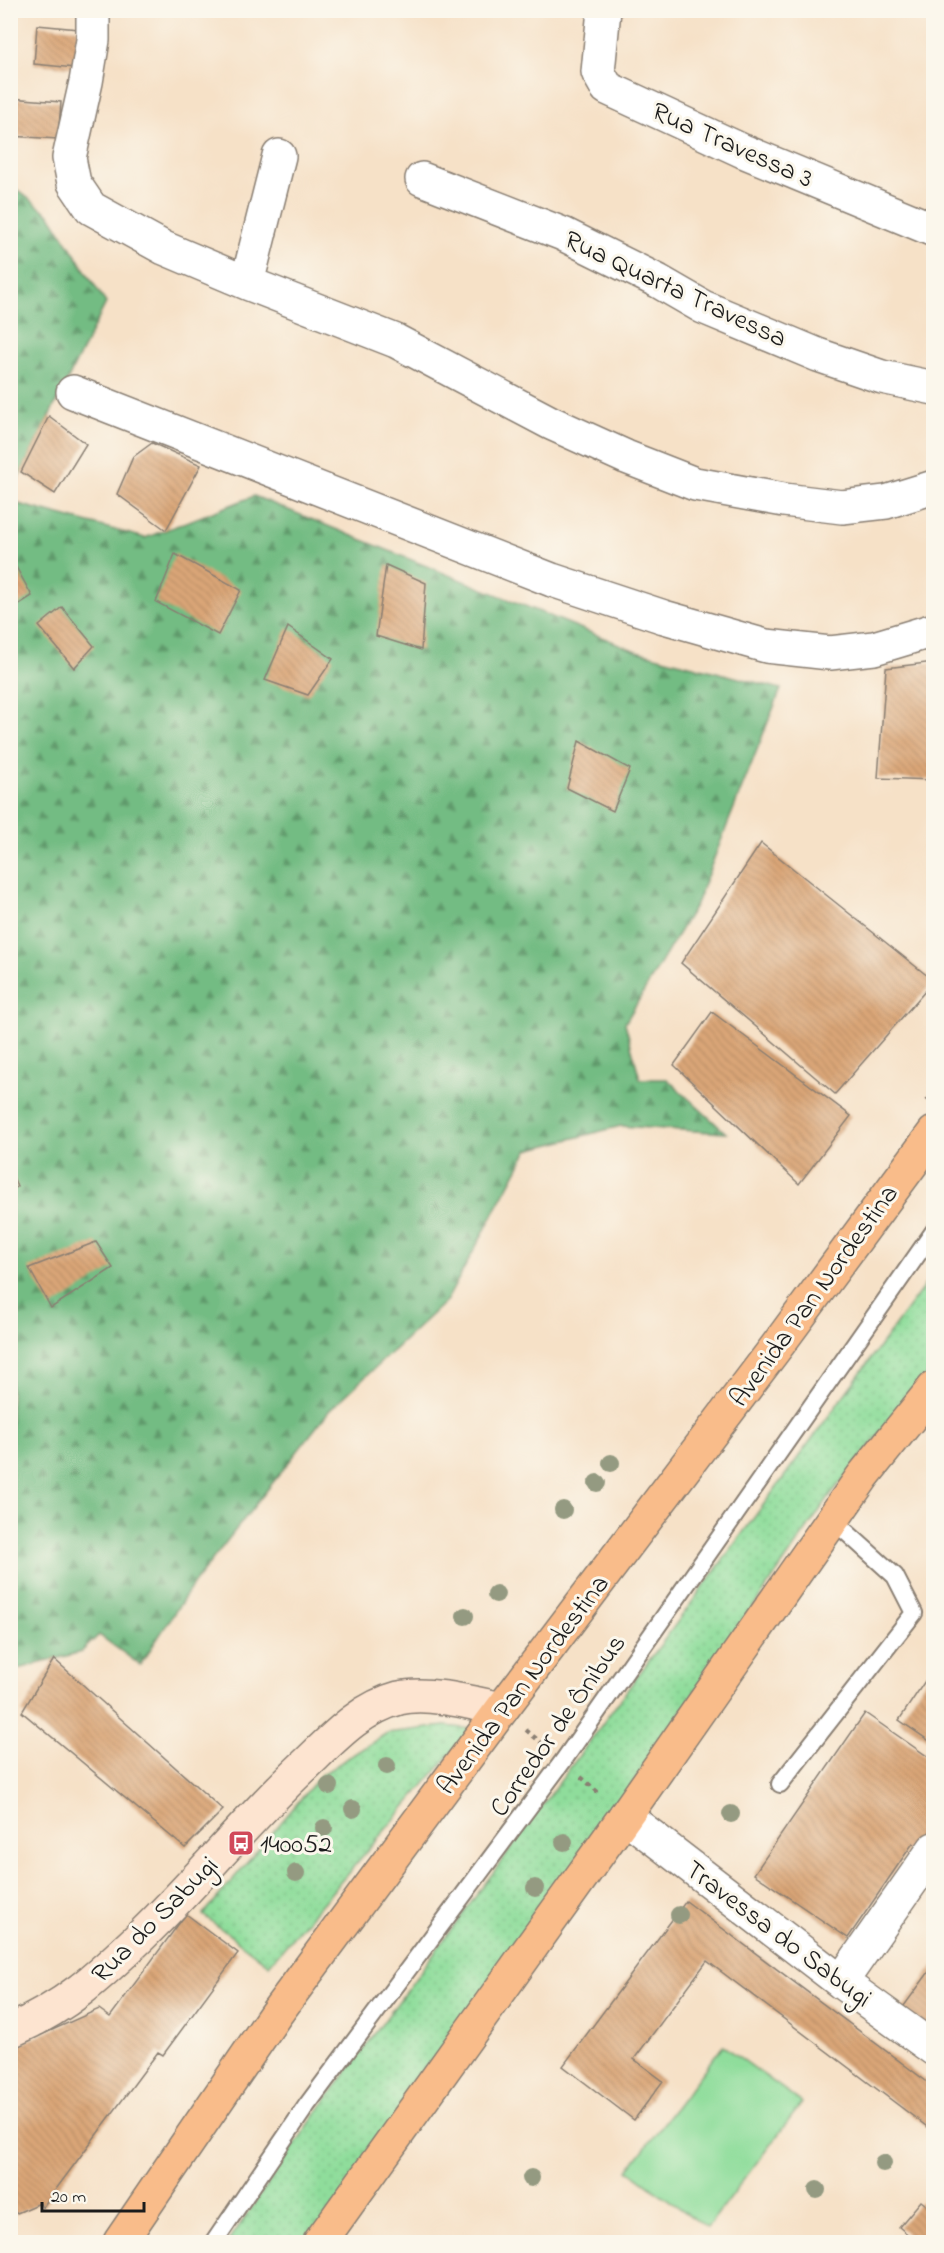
<svg xmlns="http://www.w3.org/2000/svg" width="944" height="2253" font-family="'Indie Flower',sans-serif">
	<style>
		.grass { fill: url(#grass-dots); stroke: #567c5c; stroke-width: 1.5 }
		.forest { fill: url(#forest-firs); stroke: #486c50; stroke-width: 1.5 }
		.park { fill: #8fdd9b; stroke: #567c5c; stroke-width: 1.5 }
		.building { fill: url(#building-back-hatch) }
		.lines { fill: none; stroke-linecap: round; stroke-linejoin: round }
		.lane-casing { stroke: #897e72; stroke-width: 20 }
		.street-casing { stroke: #897e72; stroke-width: 36 }
		.secondary-casing { stroke: #897e72; stroke-width: 36 }
		.highway-casing { stroke: #897e72; stroke-width: 36 }
		.path { stroke: #897e72; stroke-width: 4; stroke-dasharray: 4.5 4.5; stroke-linecap: butt }
		.lane { stroke: #fff; stroke-width: 16 }
		.street { stroke: #fff; stroke-width: 33 }
		.secondary { stroke: #fde4d0; stroke-width: 33 }
		.highway { stroke: #f9bc8a; stroke-width: 33 }
		.tree { fill: #949a81 }
		.labels { text-anchor: middle; stroke-width: 6; stroke-linejoin: round; paint-order: stroke }
		.street-label { font-size: 27px; fill: #1c1c1c; stroke: #fbf7ec }
		.poi-label { font-size: 27px; fill: #1c1c1c; stroke: #fbf7ec; text-anchor: start }
	</style>
	<defs>
		<pattern id="grass-dots" width="8" height="8" patternUnits="userSpaceOnUse" patternTransform="scale(1.5)"><rect width="8" height="8" fill="#8fdd9b"/><path d="M2 2h.1M6 6h.1" fill="none" stroke="#7bbd85" stroke-width="1.8" stroke-linecap="round"/></pattern>
		<pattern id="forest-firs" width="22" height="20" patternUnits="userSpaceOnUse" patternTransform="scale(1.5)"><rect width="22" height="20" fill="#73bc83"/><path d="M5 1l3.5 6h-7zM16 11l3.5 6h-7z" fill="#5e986a"/></pattern>
		<pattern id="building-back-hatch" width="6" height="6" patternUnits="userSpaceOnUse" patternTransform="scale(1.5)"><rect width="6" height="6" fill="#daa677"/><path d="M-1 5l2 2M0 0l6 6M5-1l2 2" fill="none" stroke="#ba8e66"/></pattern>
	</defs>
	<rect width="100%" height="100%" fill="#fbf7ec"/>
	<filter id="ink" filterUnits="userSpaceOnUse"><feTurbulence type="fractalNoise" baseFrequency=".0167" numOctaves="2"/><feDisplacementMap in="SourceGraphic" scale="12" xChannelSelector="R" yChannelSelector="G"/><feConvolveMatrix kernelMatrix="1 2 1 2 8 2 1 2 1" color-interpolation-filters="sRGB"/></filter>
	<filter id="wash" filterUnits="userSpaceOnUse"><feTurbulence type="fractalNoise" baseFrequency=".008" numOctaves="4" result="noise"/><feDisplacementMap in="SourceGraphic" scale="24" xChannelSelector="R" yChannelSelector="G"/><feGaussianBlur stdDeviation="1.35" result="paint"/><feColorMatrix in="noise" values="0 0 0 0 0 0 0 0 0 0 0 0 0 0 0 0 0 1.4 0 .05"/><feComposite in="paint" operator="in"/></filter>
	<g filter="url(#wash)">
		<rect width="100%" height="100%" fill="#f6e1c7"/>
		<path class="grass" d="M933 1274V1368L831 1494 317 2242H228L318 2111Z
			M446 1726 472 1729 269 1965 203 1915 321 1775 387 1733Z"/>
		<path class="forest" d="M11 185 50 215 106 303 11 492Z
			M254 496 636 651 781 689 696 904 625 1023 640 1079H667L726 1133 621 1126 528 1150 447 1300 329 1411 194 1583 140 1665 99 1635 81 1652 11 1671V502L145 538Z"/>
		<path class="park" d="M723 2045 802 2103 707 2228 628 2170Z"/>
		<g id="blocks">
			<path class="building" d="M37 25 78 29 75 68 34 64Z
				M10 98 61 102 58 139 10 136Z
				M49 416 86 444 55 494 21 472Z
				M152 443 201 465 166 530 117 494 133 457Z
				M175 554 241 590 218 635 156 602Z
				M10 556 32 596 10 610Z
				M386 565 426 583 421 650 376 636Z
				M62 607 94 646 74 668 39 626Z
				M288 627 333 659 308 695 265 680Z
				M934 662V780L878 778 886 668Z
				M579 741 630 769 613 811 567 788Z
				M761 843 934 981 835 1094 681 963Z
				M712 1012 851 1116 799 1184 674 1065Z
				M10 1169 17 1187 10 1191Z
				M96 1242 113 1268 51 1308 29 1268Z
				M54 1659 223 1810 185 1848 22 1712Z
				M927 1678 934 1682V1744L899 1720Z
				M865 1713 934 1761V1826L919 1847 913 1843 848 1938 754 1874Z
				M686 1901 934 2087V2132L707 1961 634 2059 663 2081 634 2120 563 2066Z
				M186 1914 238 1953 163 2055 158 2052 42 2208 40 2203 10 2216V2049L99 2009 110 2017Z
				M934 1965V2039L898 2014Z
				M921 2201 934 2211V2242H917L899 2227Z"/>
		</g>
	</g>
	<g filter="url(#ink)">
		<use href="#blocks" fill-opacity="0" stroke="#897e72" stroke-width="1.5"/>
		<g class="lines">
			<g class="lane-casing">
				<path id="lane" d="M780 1784 914 1613 895 1576 833 1520
					M214 2242 307 2105 563 1761 934 1231"/>
			</g>
			<g class="street-casing">
				<path id="street" d="M93 10V40L86 82 69 158 74 183 91 208 164 248 247 283 396 341 551 423 626 457 695 484 784 500 842 507 886 502 934 487
					M604 10 598 72 607 88 743 151 934 230
					M422 179 563 234 658 281 703 307 818 355 882 377 934 388
					M247 283 279 156
					M73 392 552 580 664 617 766 646 830 653 874 648 934 630
					M625 1816 841 1982 934 2049
					M841 1982 934 1849"/>
			</g>
			<g class="secondary-casing">
				<path id="secondary" d="M10 2031C66 2007 98 1977 141 1936 197 1882 245 1822 301 1769 331 1741 358 1709 399 1698 428 1691 473 1703 502 1709"/>
			</g>
			<g class="highway-casing">
				<path id="highway" d="M120 2242 275 2015 502 1709 777 1346 934 1133
					M320 2242 625 1816 863 1476 934 1388"/>
			</g>
			<path class="path" d="M927 1101 934 1092
				M526 1730 544 1745
				M581 1777 600 1794"/>
			<use href="#lane" class="lane"/>
			<use href="#street" class="street"/>
			<use href="#secondary" class="secondary"/>
			<use href="#highway" class="highway"/>
		</g>
		<g class="tree">
			<circle cx="611" cy="1463" r="9"/>
			<circle cx="597" cy="1483" r="9"/>
			<circle cx="563" cy="1510" r="9"/>
			<circle cx="496" cy="1594" r="9"/>
			<circle cx="465" cy="1616" r="9"/>
			<circle cx="387" cy="1766" r="9"/>
			<circle cx="329" cy="1786" r="9"/>
			<circle cx="353" cy="1809" r="9"/>
			<circle cx="731" cy="1814" r="9"/>
			<circle cx="324" cy="1828" r="9"/>
			<circle cx="564" cy="1842" r="9"/>
			<circle cx="296" cy="1873" r="9"/>
			<circle cx="535" cy="1888" r="9"/>
			<circle cx="679" cy="1915" r="9"/>
			<circle cx="883" cy="2163" r="9"/>
			<circle cx="531" cy="2178" r="9"/>
			<circle cx="817" cy="2190" r="9"/>
		</g>
	</g>
	<defs>
		<g id="bus-square" transform="scale(1.35)"><rect x="-9" y="-9" width="18" height="18" rx="4" fill="#d1495b" stroke="#fbf7ec"/><path d="M-5-6H5V4H4V6H2V4H-2V6H-4V4H-5ZM-3.5-4V0h7V-4ZM-3.5 1.2v1.5H-2V1.2ZM2 1.2v1.5H3.5V1.2Z" fill="#fff"/></g>
	</defs>
	<g fill-rule="evenodd">
		<use href="#bus-square" x="241" y="1843"/>
	</g>
	<g class="labels">
		<g class="street-label">
			<text transform="translate(733 144) rotate(24)" y="9">Rua Travessa 3</text>
			<text transform="translate(676 288) rotate(25)" y="9">Rua Quarta Travessa</text>
			<text transform="translate(813 1295) rotate(-54)" y="9">Avenida Pan Nordestina</text>
			<text transform="translate(522 1684) rotate(-53)" y="9">Avenida Pan Nordestina</text>
			<text transform="translate(557 1725) rotate(-55)" y="9">Corredor de Ônibus</text>
			<text transform="translate(154 1919) rotate(-45)" y="9">Rua do Sabugi</text>
			<text transform="translate(779 1933) rotate(37)" y="9">Travessa do Sabugi</text>
		</g>
		<g class="poi-label">
			<text x="260" y="1852">140052</text>
		</g>
	</g>
	<rect width="944" height="2253" fill="none" stroke="#fbf7ec" stroke-width="36"/>
	<path d="M42 2202v9h102v-9" fill="none" stroke="#1c1c1c" stroke-width="3"/>
	<text x="51" y="2202" font-size="18" fill="#1c1c1c" stroke="#fbf7ec" stroke-width="4.5" paint-order="stroke">20 m</text>
</svg>
